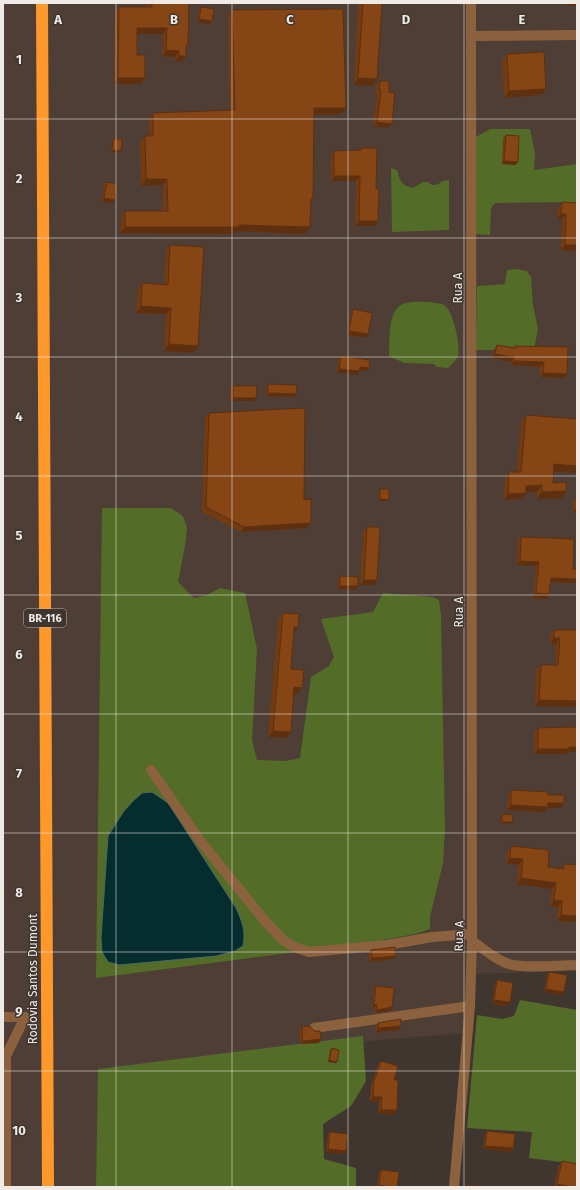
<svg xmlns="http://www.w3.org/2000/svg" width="580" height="1190" font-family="'Fira Sans',sans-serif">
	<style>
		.built { fill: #4e3e35 }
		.green { fill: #536c27 }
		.water { fill: #052d2e; stroke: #4c6665 }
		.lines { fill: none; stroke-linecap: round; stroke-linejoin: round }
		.minor { stroke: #8c623e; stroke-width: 10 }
		.highway { stroke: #fe982b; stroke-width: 12 }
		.wall { fill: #733b12 }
		.shaded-wall { fill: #5e300f }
		.building { fill: #864515; stroke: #5e300f }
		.grid { fill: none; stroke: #f0eae6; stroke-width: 1; stroke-opacity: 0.55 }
		.labels { text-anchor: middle; stroke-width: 3; stroke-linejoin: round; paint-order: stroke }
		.shield { fill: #3f3630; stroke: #bbb4af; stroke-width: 1 }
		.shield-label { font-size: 11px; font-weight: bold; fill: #f0eae6 }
		.street-label { font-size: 12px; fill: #f0eae6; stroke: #3f3630 }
		.grid-label { font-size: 13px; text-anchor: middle; font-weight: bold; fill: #f0eae6; stroke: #3f3630; stroke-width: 3; stroke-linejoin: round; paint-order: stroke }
	</style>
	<rect width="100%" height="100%" fill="#3f3630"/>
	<path class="built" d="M3 3H577V971L471 974 468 1033 268 1049 261 1187H3Z"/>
	<path class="green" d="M490 129H530L535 153 534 170 577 164V202L495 203 491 208 490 235 475 234 476 137Z
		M391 168 397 170C400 181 401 185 413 188L423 182H428C437 190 439 180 449 180V230L392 232Z
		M517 269 527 271 531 277 533 305 538 329 534 350H476L477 286 505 284 507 270Z
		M429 302C433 303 440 303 444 305 453 310 461 346 458 355 456 361 452 364 448 368L437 367 434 364 404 363 389 356C390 341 387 310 403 304 411 301 421 302 429 302Z
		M102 508H171L183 516 187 528 185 546 178 582 194 598 207 595 220 588 245 593 257 649 252 740 257 760 286 761 300 758 311 677 329 666 334 657 321 619 373 612 383 593 432 597 439 600 441 615 445 830 443 863 430 917V929L415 934 373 942 96 978Z
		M520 1000 577 1010V1164L529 1158 532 1132 467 1128 477 1015 502 1019 514 1016Z
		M363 1036 366 1081 351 1106 323 1124 324 1159 356 1168V1187H96L98 1069Z"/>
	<path class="water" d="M152 792 168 803 236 908C242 921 246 931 243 946L235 951 216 956 119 965 108 962 102 952 101 938 108 836 124 811 133 801 142 793Z"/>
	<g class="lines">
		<path class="minor" d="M471 36 577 35
			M151 770 201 842 265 921 284 941 294 947 309 952 320 951 387 945 432 937 472 934
			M472 941C483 948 495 960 509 964 527 969 557 965 577 965
			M3 1017H25L6 1056V1187
			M314 1028 470 1006
			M454 1187 470 1006 472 941 471 3"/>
		<path class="highway" d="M42 3 48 1187"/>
	</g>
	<path class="wall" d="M147 3H189L188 45 186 48 182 62H175V57L162 56 163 34H137V55L141 84H114L115 13 119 7H147Z
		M358 3H382L373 86 354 85Z
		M201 7 212 21 210 24 197 22 199 10Z
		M232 10 346 108 341 114 314 115 313 198 311 201 310 227 305 234 236 231 234 234 120 233 121 218 125 211H163V185L141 186 140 142 145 136H149V120L153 113 230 110 228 16Z
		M507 54 546 89 541 95 504 98 502 61Z
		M380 81 389 92 388 128 373 126 377 94H376V86Z
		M506 135 518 162 515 165 502 164 503 138Z
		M113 139 120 152H111L112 141Z
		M361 148 376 189 378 221 375 226H355L356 181H331V155L334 151 359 150Z
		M107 182 112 203 102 202 104 185Z
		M562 202 577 203V251L561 250 562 219H557L558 208Z
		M170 245 193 353 164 351 166 314 136 313 138 290 142 283 164 284 166 251Z
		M353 309 366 338 347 335 351 313Z
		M497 345 514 348 515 346 568 347 564 378 540 377V367L511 365V362L492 358 494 350Z
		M341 356 367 371 359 370 357 375 337 372 338 360Z
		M268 384 294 397 266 396V387Z
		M233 386 254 401H230V389Z
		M209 413 307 528 241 532 202 512 205 418Z
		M526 415 577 419V473L554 471 553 483 566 491 562 498 537 499V492H526L522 499 503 500 505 479 509 472H517L521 422Z
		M380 489 389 500 387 501H379V490Z
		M577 497V513H573V502Z
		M367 527 377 580 374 585H360L363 532Z
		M521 537 573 569H577V583H550L549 594 546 599 533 598 536 566 517 565 518 541Z
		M340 576 355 590 338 589V580Z
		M283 613 294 633 291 669 298 694H294L286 738 268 737 278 620Z
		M554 630H577V707L535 706 536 670 541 665H555L556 644H550V636Z
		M538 728 567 752 566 754H534V733Z
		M511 790 548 795 561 808H547L544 812 507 810 508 795Z
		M502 814 511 824 501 823V816Z
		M511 846 548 867 561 869 564 864 577 865V922L557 921 558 907 550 906 552 889 517 884 519 865 506 863 507 852Z
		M371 950 393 959 369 962V953Z
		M549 972 561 995 544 992 547 975Z
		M497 980 508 1006 492 1004 495 984Z
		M376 986 390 1011 375 1013 374 1008H372L374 989Z
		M378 1023 399 1030 376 1032V1026Z
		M302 1027 319 1043 301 1044 299 1030Z
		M332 1048 337 1062 336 1063 328 1062 330 1050Z
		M381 1061 394 1080V1115L378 1114 379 1102 370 1101 371 1084 373 1080 378 1065Z
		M487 1131 513 1148 511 1152 483 1149 485 1135Z
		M330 1132 346 1151 343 1154 326 1152 328 1135Z
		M562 1161 577 1187H554L559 1166Z
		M381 1170 397 1187H377L379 1173Z"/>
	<path class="shaded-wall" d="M567 3H577V6L565 5Z
		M199 19 212 21 210 24 197 22Z
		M137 28H167L163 34H133Z
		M166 50 179 51 175 57 162 56Z
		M179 56H186L182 62H175Z
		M118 78H145L141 84H114Z
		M358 78 377 79 373 86 354 85Z
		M546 89 541 95 504 98 509 91Z
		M314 108H346L341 114 310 115Z
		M377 122 392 124 388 128 373 126Z
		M112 150 121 151 120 152H111Z
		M504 161 518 162 515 165 502 164Z
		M334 176H360L356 181H331Z
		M146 179H167L163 185 141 186Z
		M104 198 115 200 112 203 102 202Z
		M561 214H566L562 219H557Z
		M359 221H378L375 226H355Z
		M239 225 310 227 305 234 236 231 234 234 120 233 125 227Z
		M565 245H577V251L561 250Z
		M141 306 171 308 166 314 136 313Z
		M349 331 368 334 366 338 347 335Z
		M169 344 198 346 193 353 164 351Z
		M495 354 514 357 511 362 492 358Z
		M514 361 544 362 540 367 511 365Z
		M360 367 369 368 367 371 357 370Z
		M339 369 359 371 357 375 337 372Z
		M543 373 567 374 564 378 540 377Z
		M268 393 296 394 294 397 266 396Z
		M233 398H256L254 401H230Z
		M554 464 577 466V473L549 471Z
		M542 485 537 492 522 493 526 486Z
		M566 491 562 498 537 499 542 492Z
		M526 493 522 499 503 500 508 494Z
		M380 499 389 500 387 501H379Z
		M577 507V513H573Z
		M311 523 307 528 241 532 244 527Z
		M520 561 539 562 536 566 517 565Z
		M551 578 577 579V583L548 582Z
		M364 580H377L374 585H360Z
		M340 586H358L355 590 338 589Z
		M536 593 549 594 546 599 533 598Z
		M294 627H298L293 634Z
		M554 638H560L556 644H550Z
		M294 687 302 688 298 694H290Z
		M539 700 577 701V707L535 706Z
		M273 731 291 732 286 738 268 737Z
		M569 747H577V752H567L566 754H534L538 749Z
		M548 803H564L561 808H547L544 812 507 810 511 805Z
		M502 822H512L511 824 501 823Z
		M510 858 523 859 519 865 506 863Z
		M521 878 556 883 552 889 517 884Z
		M554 900 562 901 558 907 550 906Z
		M561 915 577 916V922L557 921Z
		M396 956 393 959 369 962 372 958Z
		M546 989 564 992 561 995 544 992Z
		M494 1000 510 1002 508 1006 492 1004Z
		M374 1004 377 1005 374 1008H372Z
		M392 1007 390 1011 375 1013 377 1010Z
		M401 1026 399 1030 376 1032 378 1028Z
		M321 1039 319 1043 301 1044 303 1041Z
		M329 1060 337 1062 336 1063 328 1062Z
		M373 1097H382L379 1102 370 1101Z
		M381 1110H397L394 1115 378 1114Z
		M485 1146 513 1148 511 1152 483 1149Z
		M328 1149 346 1151 343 1154 326 1152Z
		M557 1184 572 1187H555Z
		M379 1185 390 1187H378Z"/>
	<path class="building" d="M152 3H189L188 45H186V56H179V51L166 50 167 28H137V55H145V78H118L119 7H152Z
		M363 3H382L377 79 358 78Z
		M201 7 214 9 212 21 199 19Z
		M343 9 346 108H314L313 198H311L310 227 239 225V227H125V211H168L167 179H146L145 136H153V113L235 110 232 10Z
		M544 52 546 89 509 91 507 54Z
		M380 81H389V92L395 93 392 124 377 122 381 90H379Z
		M506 135 519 136 518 162 504 161Z
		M113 139H122L121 151 112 150Z
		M361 148H377L376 189H379L378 221H359L360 176H334V151L361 150Z
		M107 182 117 184 115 200 104 198Z
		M562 202 577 203V245H565L566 214H561Z
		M170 245 204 247 198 346 169 344 171 308 141 306 142 283 168 285Z
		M353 309 372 313 368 334 349 331Z
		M497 345 515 348V346L568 347 567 374 543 373 544 362 514 361V357L495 354Z
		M341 356 370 360 369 368 360 367 359 371 339 369Z
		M268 384 297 385 296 394 268 393Z
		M233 386H257L256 398H233Z
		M305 408 304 500 311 499V523L244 527 206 507 209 413Z
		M526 415 577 419V466L554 464 553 483 566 482V491L542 492V485L526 486V493L508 494 509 472H521Z
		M380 489H389V500L380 499Z
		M367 527H380L377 580H364Z
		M521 537 574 539 573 569H577V579L551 578 549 594 536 593 539 562 520 561Z
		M340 576 358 577V586H340Z
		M283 613 299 614 298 627H294L291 669 304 670 302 688 294 687 291 732 273 731Z
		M554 630H577V701L539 700 541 665H558L560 638H554Z
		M571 727H577V747H569V749H538V728Z
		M511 790 548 792V795H564V803H548L547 807 511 805Z
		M502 814 513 815 512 822H502Z
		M511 846 549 850 548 867 564 869V864L577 865V916L561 915 562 901 554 900 556 883 521 878 523 859 510 858Z
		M395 947 396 956 372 958 371 950Z
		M549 972 567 975 564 992 546 989Z
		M497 980 513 983 510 1002 494 1000Z
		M376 986 394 988 392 1007 377 1010V1005L374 1004Z
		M401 1019V1026L378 1028V1023Z
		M310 1026 314 1031H320L321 1039 303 1041 302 1027Z
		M332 1048 339 1050 337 1062 329 1060Z
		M381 1061 398 1066 394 1080H398L397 1110H381L382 1097H373L374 1079H375Z
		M487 1131 515 1134 513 1148 485 1146Z
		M330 1132 348 1134 346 1151 328 1149Z
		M562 1161 577 1164V1187H572L557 1184Z
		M381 1170 399 1172 397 1187H390L379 1185Z
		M466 1185 481 1187H466Z"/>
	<path class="grid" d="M116 3V1187M232 3V1187M348 3V1187M464 3V1187M3 119H577M3 238H577M3 357H577M3 476H577M3 595H577M3 714H577M3 833H577M3 952H577M3 1071H577"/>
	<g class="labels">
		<rect class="shield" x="24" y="609" width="42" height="18" rx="3"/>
		<g class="shield-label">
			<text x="45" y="622">BR-116</text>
		</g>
		<g class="street-label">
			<text transform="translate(458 288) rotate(-90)" y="4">Rua A</text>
			<text transform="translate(459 612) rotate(-90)" y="4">Rua A</text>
			<text transform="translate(459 936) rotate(-89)" y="4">Rua A</text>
			<text transform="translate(33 979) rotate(-90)" y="4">Rodovia Santos Dumont</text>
		</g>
	</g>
	<g class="grid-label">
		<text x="58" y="24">A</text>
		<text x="174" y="24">B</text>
		<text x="290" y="24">C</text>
		<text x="406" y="24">D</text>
		<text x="522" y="24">E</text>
		<text x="19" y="64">1</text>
		<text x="19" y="183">2</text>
		<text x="19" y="302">3</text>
		<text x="19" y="421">4</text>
		<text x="19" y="540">5</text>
		<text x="19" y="659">6</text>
		<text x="19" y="778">7</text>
		<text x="19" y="897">8</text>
		<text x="19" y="1016">9</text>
		<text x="19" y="1135">10</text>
	</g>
	<rect width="580" height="1190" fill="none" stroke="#f0eae6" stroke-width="8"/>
</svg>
